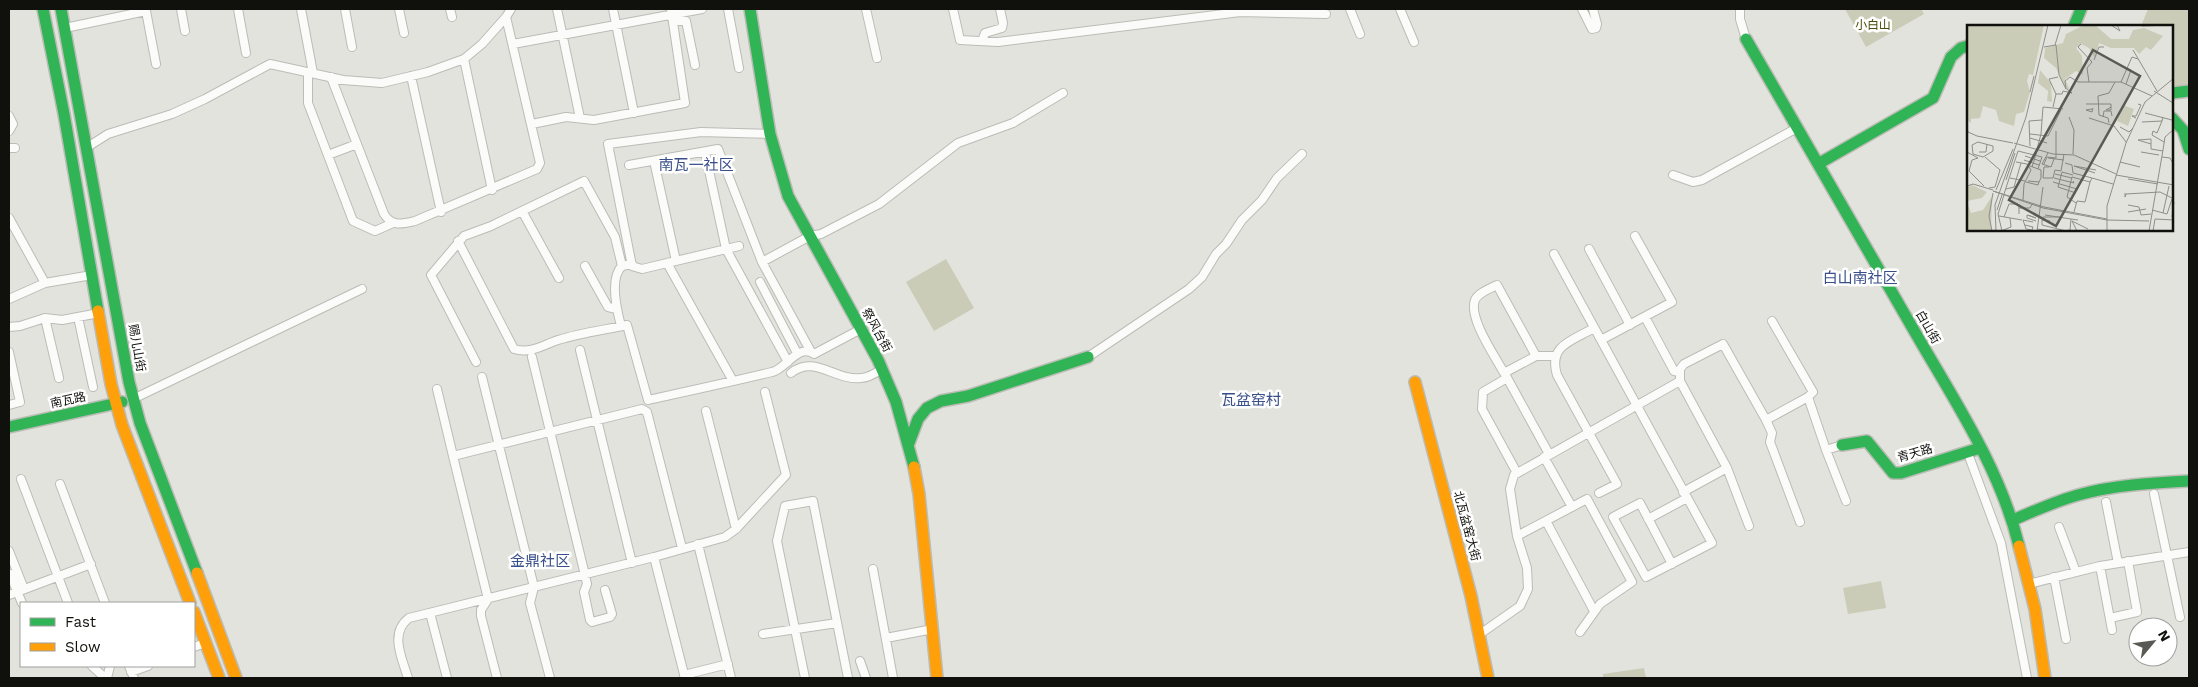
<svg xmlns="http://www.w3.org/2000/svg" width="2198" height="687" font-family="'Work Sans','Noto Sans SC',sans-serif">
	<style>
		.green { fill: #caccb8 }
		.lines { fill: none; stroke-linecap: round; stroke-linejoin: round }
		.street-casing { stroke: #bcbcb7; stroke-width: 10 }
		.fast-casing { stroke: #bcbcb7; stroke-width: 14 }
		.slow-casing { stroke: #bcbcb7; stroke-width: 14 }
		.street { stroke: #fbfbfa; stroke-width: 8 }
		.fast { stroke: #30b455; stroke-width: 11 }
		.slow { stroke: #ff9f0a; stroke-width: 11 }
		.labels { text-anchor: middle; stroke-width: 5; stroke-linejoin: round; paint-order: stroke }
		.park-label { font-size: 12px; fill: #4b4f0c; stroke: #fff }
		.street-label { font-size: 12px; fill: #10100c; stroke: #fff }
		.quarter-label { font-size: 15px; fill: #394f89; stroke: #fff }
		.inset-road { fill: none; stroke: #8f8f89; stroke-width: 1 }
		.view { fill: #5a5a55; fill-opacity: 0.15; stroke: #5a5a55; stroke-width: 2.5 }
		.inset-edge { fill: none; stroke: #10100c; stroke-width: 2.5 }
	</style>
	<rect width="100%" height="100%" fill="#e3e3dd"/>
	<path class="green" d="M1845 9H1921L1924 14 1866 47Z
		M2148 9H2189V86L2172 87V26H2141Z
		M946 259 974 308 934 331 906 282Z
		M1881 581 1886 608 1848 614 1843 588Z
		M1644 668 1646 678H1603V674Z"/>
	<g class="lines">
		<g class="street-casing">
			<path id="street" d="M181 9 185 31
				M238 9 246 53
				M301 9 313 73
				M345 9 352 47
				M399 9 404 33
				M450 9 452 17
				M557 9 580 118
				M613 9 634 113
				M728 9 739 68
				M866 9 877 58
				M953 9 960 40 998 42 1240 12 1326 14
				M1350 9 1360 34
				M1400 9 1414 42
				M1582 9 1592 29 1596 28 1597 24 1593 9
				M1740 9V19L1746 39
				M673 21H686L695 65
				M65 28 146 11 156 64
				M982 41 985 33 1002 28 1003 23 1000 9
				M513 44 702 9
				M464 59 492 190
				M308 72V103L353 221 375 231 393 223
				M411 76 441 212
				M331 77 384 214C392 227 402 224 415 221L537 169 540 163 506 17
				M9 116 13 124 9 131
				M532 124 566 117 594 120 685 103 671 9
				M9 148H15
				M86 148 108 134 172 114 205 99 270 64 343 80 382 83 428 72 464 59 482 44 506 17 511 9
				M705 152 726 249 788 362
				M328 155 357 144
				M654 161 676 261
				M629 165 718 149 762 262 810 236 821 234 879 204 958 143 1013 123 1063 93
				M1673 175 1693 182 1702 180 1797 128
				M522 211 559 278
				M9 218 45 283 92 275
				M458 241 514 349C531 354 543 345 558 340 580 333 604 330 627 325L648 400C689 391 731 382 772 372 786 369 798 343 814 354L861 329
				M739 246 642 269 632 266 608 144 701 132 770 134
				M1589 249 1630 325
				M1554 254 1712 543 1646 577 1613 517 1640 503 1672 564
				M762 262 811 352
				M667 263 733 381
				M585 266 608 307 617 309
				M760 282 797 353
				M9 299 45 283
				M78 317 93 387
				M1645 317 1674 371 1679 372
				M45 318 59 378
				M1772 321 1813 392 1808 397
				M621 326C617 311 609 278 622 266
				M9 327 20 326 45 318 62 320 99 313
				M1594 328C1572 341 1548 345 1557 375L1617 484 1599 493
				M1601 340 1672 302 1635 236
				M580 350 632 563
				M9 352 20 402 9 405
				M1536 356 1497 285C1491 288 1478 293 1475 300 1468 318 1495 356 1504 373L1536 356H1555
				M532 357 585 575 587 584 584 592 590 620 592 622 610 617 612 614 605 590
				M1088 357 1189 289 1202 277 1216 254 1226 244 1242 220 1262 200 1277 178 1302 154
				M476 362 431 275 464 236 491 226 584 181 615 237 622 266 632 264
				M791 373C814 354 835 381 861 378 868 378 876 373 882 369
				M1505 374 1549 454
				M482 377 534 587 530 603 550 678
				M1507 378 1483 392 1482 409 1517 473
				M1680 381 1727 468 1749 526
				M437 389 453 456
				M133 399 362 289
				M706 411 736 529
				M1766 420 1772 433 1770 442 1800 522
				M1826 450 1846 501
				M1544 457 1572 507
				M1970 459 2001 543 2027 678
				M21 479 68 603
				M60 484 105 603
				M1683 492 1727 468
				M2154 494 2180 617
				M2106 502 2118 563
				M1648 519 1687 498
				M1546 521 1594 611
				M2059 527 2076 572
				M1517 536 1587 499 1632 582 1600 604 1580 632
				M698 544 731 678
				M9 551 24 589
				M654 557 725 537 736 529 786 475 765 392
				M2100 566 2112 630
				M873 569 893 678
				M10 574 22 603
				M2054 577 2066 639
				M2029 584 2100 566 2189 552
				M9 595 91 564
				M430 613 447 678
				M2110 618 2137 612 2128 561
				M763 634 837 623
				M1480 634 1520 606 1528 589 1527 568 1517 536 1510 489 1514 475 1680 381V369L1684 364 1723 344 1766 420 1808 397 1826 450 1842 445
				M886 638 933 629
				M194 647 205 643
				M860 661 866 678
				M92 666 105 678
				M129 666 134 678
				M131 672 148 666
				M684 675 728 664
				M107 678 110 666
				M408 678C402 658 389 633 409 618L654 557 685 678
				M497 678 481 616V610L488 599 453 456 642 409 647 412 682 548
				M805 678 777 541 785 506 813 501 848 678"/>
		</g>
		<g class="fast-casing">
			<path id="fast" d="M43 9 64 114 98 311
				M61 9 129 382 140 423 197 573
				M750 9 770 134 788 196 878 360 896 402 914 467
				M2074 26 2081 9
				M1746 39C1801 135 1857 231 1912 327 1952 397 2000 467 2019 546
				M2172 93 2189 91
				M2172 118 2183 130 2189 149
				M1818 164 1933 98 1951 57 1961 48 1968 46
				M9 427 122 402
				M909 443 918 419 927 408 941 401 968 396 1088 357
				M1842 445 1867 441 1893 473H1901L1980 448
				M2013 520C2034 511 2056 501 2078 495 2114 485 2152 483 2189 481"/>
		</g>
		<g class="slow-casing">
			<path id="slow" d="M98 311 111 384 122 425 190 603
				M1415 382 1471 596 1488 678
				M914 467 919 494 937 678
				M2019 546 2035 609 2045 678
				M197 573 236 678
				M194 612 219 678"/>
		</g>
		<use href="#street" class="street"/>
		<use href="#fast" class="fast"/>
		<use href="#slow" class="slow"/>
	</g>
	<g class="labels">
		<g class="park-label">
			<text x="1873" y="29">小白山</text>
		</g>
		<g class="street-label">
			<text transform="translate(1928 327) rotate(60)" y="4">白山街</text>
			<text transform="translate(877 330) rotate(61)" y="4">祭风台街</text>
			<text transform="translate(137 348) rotate(80)" y="4">赐儿山街</text>
			<text transform="translate(68 400) rotate(-12)" y="4">南瓦路</text>
			<text transform="translate(1915 453) rotate(-16)" y="4">青天路</text>
			<text transform="translate(1467 526) rotate(75)" y="4">北瓦盆窑大街</text>
		</g>
		<g class="quarter-label">
			<text x="696" y="170">南瓦一社区</text>
			<text x="1860" y="283">白山南社区</text>
			<text x="1251" y="405">瓦盆窑村</text>
			<text x="540" y="566">金鼎社区</text>
		</g>
	</g>
	<g transform="translate(1967 25)">
		<rect width="206" height="206" fill="#e3e3dd"/>
		<path d="M0 0H77L66 50 62 49 60 56 63 67 57 87 49 89 47 101 32 96 29 85 16 81 13 93 4 94V98L0 95ZM117 0H128L144 14H162L166 5 177 3 196 11 184 25 179 22 172 29 167 23H144L132 18 128 33 122 23 114 19 109 23 115 31 116 50 109 46 98 54 102 63 100 66 89 43 77 33 78 23 96 18 99 9ZM73 45 84 58 85 77 80 76 81 66 71 58ZM156 80 167 84 161 101 150 96ZM5 160 20 167 15 173 0 176V162ZM25 171 24 206H0V177L4 188 16 185Z" fill="#caccb8"/>
		<path class="inset-road" d="M144 0 153 6 150 0M175 1 201 0M114 19 111 22 125 37 120 43 122 57M88 20 94 0M77 22 89 20 92 50 99 64 98 56 103 52 111 57M166 25 190 66M127 35 132 22H137M111 57H154L185 71M154 57 165 32 171 34M159 59 164 45 159 43M187 66 206 78 207 102M63 67 67 51M89 69 82 54 91 52M119 79H144V85H139L144 82M86 82 89 69H95L96 66 105 68 100 64M125 84 119 85 125 87 126 83M178 88 205 95M102 92 107 105 106 129M136 92 137 86H144L145 91M122 93 147 101 159 117M169 93 165 91H169L174 80 171 79M195 96 190 108 186 106 185 110 197 117M175 97 195 96 196 92M142 98 141 93 132 90 131 71 142 68 148 57M153 102 162 107 166 103M0 103 1 107 10 111 46 118M63 109 81 111 94 85M74 109 76 82 96 84M63 113 80 118M11 117 26 121V126L16 132 6 129 5 120ZM47 118 86 129 107 130 149 149M184 119 171 115 184 114V124L196 126M63 121 62 96 75 95M70 124 74 109M196 125 198 112 207 104M0 127 11 133 5 135 2 146 17 161M12 127H19L20 119M174 127 192 130M81 128 75 139 84 142 87 134M58 131 73 136M18 132 33 145 28 162 22 163M195 132 203 133 207 140M81 133 97 135M57 135 72 140M49 137 60 139 64 145 57 159 56 175M153 137 173 142M98 138 105 140 106 148M77 139 80 132 89 133V106M65 142 70 126M106 148 125 153 123 157M128 148 107 141 129 145M88 149 105 153M106 150 95 147 91 162 109 168M149 150 207 160M43 153 58 156M76 153H86L88 145 94 146 97 129M76 153 77 142H82M87 153 107 158 106 156M125 153 146 159M161 154 191 159M39 155 48 128M61 156 72 157 74 153V145L63 141M59 157 71 160 72 157M86 157 110 164M0 161 6 159 26 165M39 164 47 162 54 138M29 165 46 124M158 168V172L159 169 193 167 207 174M37 169 51 126 75 132 71 144M161 180 172 182 174 190 184 189M30 185 35 170M185 185 200 189 205 174M107 187 110 176 118 177 123 157 105 152 100 172 109 178M161 187 179 184M196 188 202 161M52 189V183H63L65 179M61 190 69 193 60 190V193L69 196M78 190 104 194M32 191 55 195M37 192 42 179H51L52 183M76 192H95M205 192 207 177M140 194 77 182 26 166 76 183 140 195M140 195 182 196M83 196 75 195V200L99 206M58 200 66 202 65 205 59 204 56 195 66 197M70 204 86 206M25 206 22 191 26 168M29 206 28 180 59 92 81 0M34 206 44 202 43 193M35 206 31 189 37 170M70 206 76 162M98 206 103 205 104 194 111 195M110 206 105 196 121 204M140 206V181L159 118 178 77 207 53M182 206 196 125M186 206 188 194 207 195"/>
		<path class="view" d="M126 25 173 51 89 201 42 175Z"/>
		<rect width="206" height="206" class="inset-edge"/>
	</g>
	<rect width="2198" height="687" fill="none" stroke="#10100c" stroke-width="20"/>
	<rect x="20" y="602" width="175" height="65" fill="#ffffff" stroke="#9f9f9e"/>
	<rect x="30" y="618" width="25" height="8" fill="#30b455" stroke="#9f9f9e"/>
	<text x="65" y="627" font-size="15" fill="#10100c">Fast</text>
	<rect x="30" y="643" width="25" height="8" fill="#ff9f0a" stroke="#9f9f9e"/>
	<text x="65" y="652" font-size="15" fill="#10100c">Slow</text>
	<g transform="translate(2153 642) rotate(61)"><circle r="24" fill="#ffffff" stroke="#9f9f9e"/>
	<path d="M0-4L9 19L0 12L-9 19Z" fill="#5a5a55"/>
	<text y="-8" font-size="14" font-weight="bold" text-anchor="middle" fill="#10100c">N</text>
	</g>
</svg>
